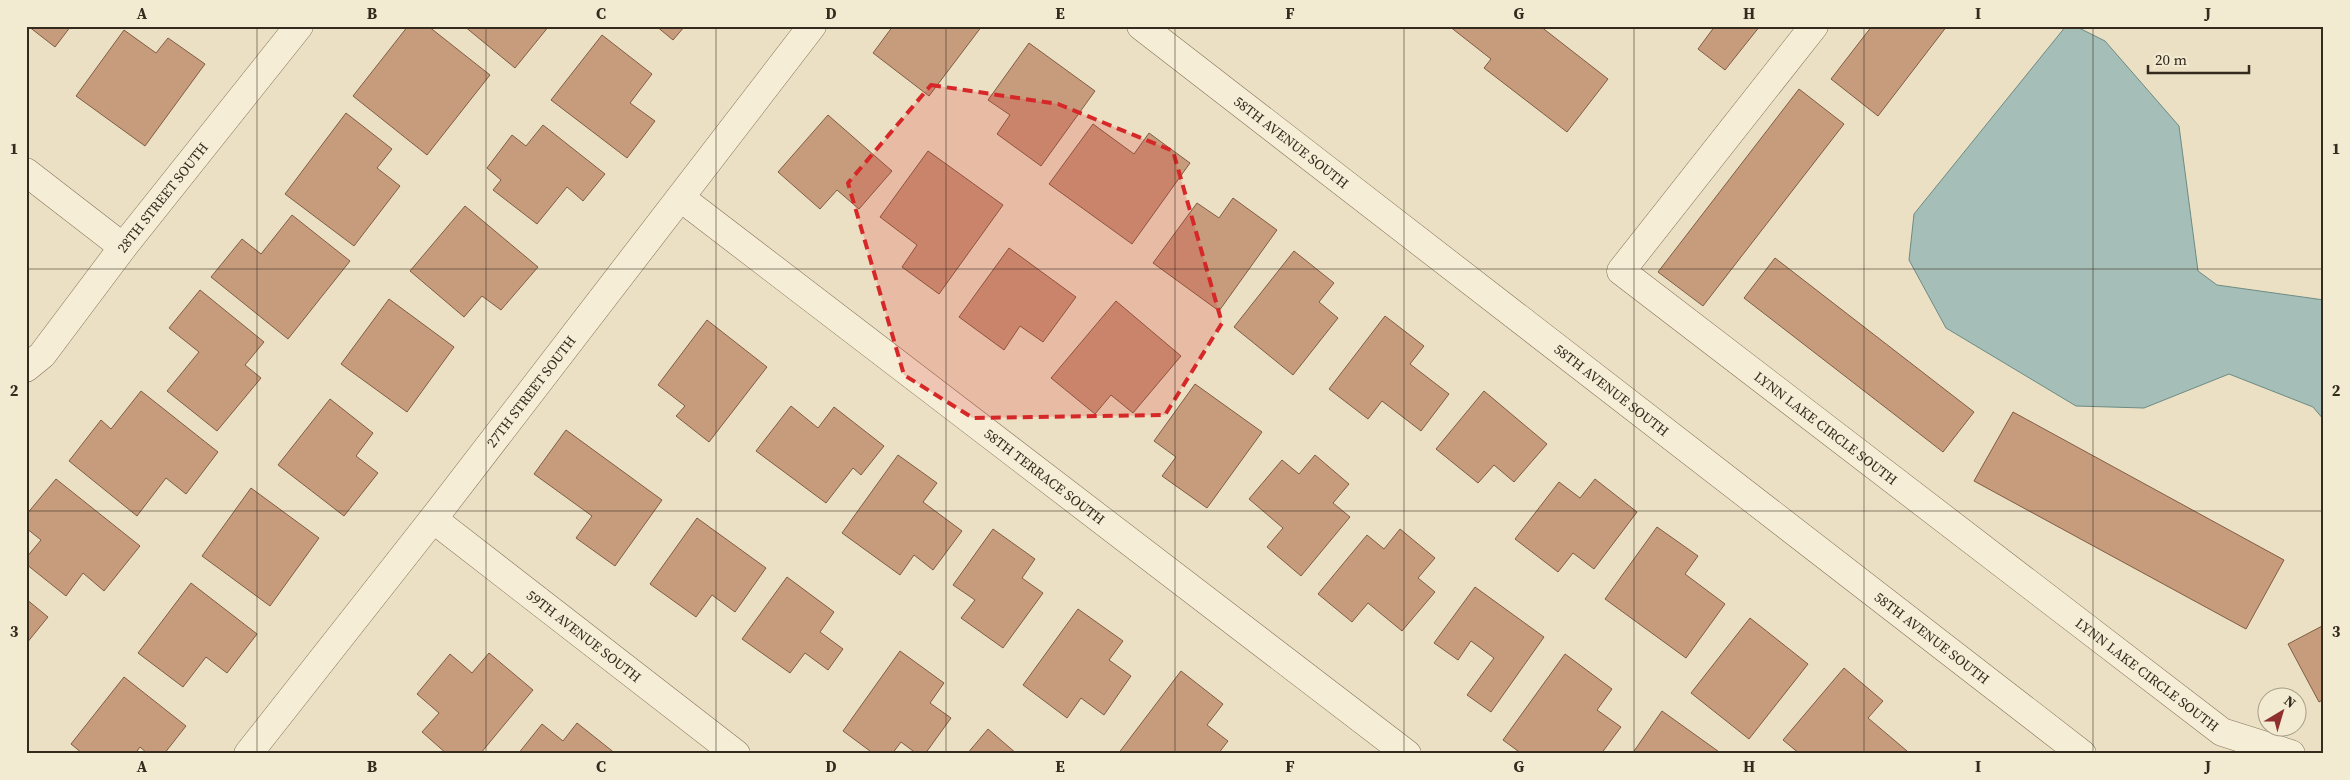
<svg xmlns="http://www.w3.org/2000/svg" width="2350" height="780" font-family="'Source Serif 4',serif">
	<style>
		.water { fill: #a5beb7; stroke: #6d8b84 }
		.building { fill: #c69c7c; stroke: #815d43 }
		.lines { fill: none; stroke-linecap: round; stroke-linejoin: round }
		.street-casing { stroke: #84725b; stroke-width: 29 }
		.street { stroke: #f6edd6; stroke-width: 28 }
		.marked { fill: #d62828; fill-opacity: 0.2; stroke: #d62828; stroke-width: 4; stroke-dasharray: 10 6; stroke-linejoin: round }
		.grid { fill: none; stroke: #352a1e; stroke-width: 1; stroke-opacity: 0.55 }
		.labels { text-anchor: middle; stroke-width: 4; stroke-linejoin: round; paint-order: stroke }
		.street-label { font-size: 14px; fill: #352a1e; stroke: #f3ead2 }
		.neatline { fill: none; stroke: #352a1e; stroke-width: 2 }
		.grid-label { font-size: 16px; text-anchor: middle; font-weight: bold; fill: #352a1e }
	</style>
	<rect width="100%" height="100%" fill="#ebe0c3"/>
	<path class="water" d="M2066 26H2075L2105 41 2179 126 2198 271 2217 285 2324 300V420L2313 407 2229 374 2144 408 2076 406 1946 328 1909 260 1914 214Z"/>
	<path class="building" d="M28 26H71L55 47Z
		M408 26H428L490 75 427 155 353 96Z
		M464 26H549L515 68Z
		M656 26H685L673 40Z
		M893 26H982L929 96 873 53Z
		M1449 26H1540L1608 79 1567 132 1484 68 1491 59Z
		M1715 26H1760L1725 70 1698 49Z
		M1872 26H1947L1878 116 1831 79Z
		M124 30 156 53 168 38 205 64 145 146 76 96Z
		M602 35 652 74 630 103 655 121 627 158 551 100Z
		M1029 43 1095 91 1041 166 997 134 1010 115 988 100Z
		M1799 89 1844 124 1703 306 1658 272Z
		M346 113 392 149 377 168 400 186 354 246 285 194Z
		M828 115 892 171 859 209 837 190 820 209 778 172Z
		M1093 124 1134 154 1149 133 1190 163 1132 244 1049 184Z
		M543 125 605 174 583 201 567 187 537 224 493 190 501 180 487 168 512 135 526 146Z
		M928 151 1003 205 939 294 902 267 917 245 880 217Z
		M1233 198 1277 230 1219 311 1153 263 1197 203 1219 218Z
		M465 206 538 267 501 310 482 296 464 317 410 271Z
		M292 215 350 261 288 339 211 277 242 239 261 254Z
		M1009 248 1076 297 1043 342 1020 326 1004 350 959 317Z
		M1294 251 1334 283 1319 302 1338 318 1293 375 1234 327Z
		M1775 258 1974 412 1943 452 1744 298Z
		M200 290 264 342 245 365 261 378 217 431 167 391 199 352 169 328Z
		M389 299 454 347 407 412 341 364Z
		M1116 301 1181 356 1133 413 1111 395 1095 414 1051 378Z
		M1385 316 1424 346 1410 364 1449 394 1421 431 1382 401 1368 419 1329 389Z
		M707 320 767 367 709 442 676 416 685 406 658 385Z
		M1195 384 1262 432 1207 508 1162 476 1176 457 1154 441Z
		M141 391 218 452 186 494 166 478 137 516 69 461 101 420 111 429Z
		M1484 391 1547 444 1514 482 1494 465 1478 483 1436 449Z
		M330 399 373 433 356 456 378 473 344 516 278 465Z
		M791 406 818 428 834 407 884 446 861 475 853 468 826 503 756 451Z
		M2013 412 2284 560 2246 629 1974 481Z
		M566 430 662 500 615 566 576 538 592 516 534 474Z
		M898 455 937 483 923 502 962 531 933 570 914 555 900 575 842 533Z
		M1315 455 1349 484 1333 503 1350 517 1301 576 1267 547 1283 528 1249 499 1282 460 1299 474Z
		M56 479 140 546 104 591 83 573 66 596 26 564V558L41 540 26 528V515Z
		M1595 479 1637 512 1594 569 1573 553 1558 572 1515 539 1559 482 1580 498Z
		M251 488 319 538 270 606 202 556Z
		M697 518 766 568 735 612 712 595 696 617 650 584Z
		M1657 527 1698 556 1685 574 1725 604 1686 658 1605 599Z
		M993 529 1035 559 1022 578 1043 593 1003 648 961 618 975 600 953 585Z
		M1400 529 1435 558 1418 578 1435 592 1402 631 1368 603 1352 622 1318 594 1367 535 1384 549Z
		M787 577 834 612 820 632 843 649 828 670 805 653 790 673 742 639Z
		M191 583 257 634 227 673 206 657 183 687 138 653Z
		M1475 587 1544 637 1491 712 1467 695 1494 658 1471 641 1458 660 1434 643Z
		M26 599 48 617 26 644Z
		M1078 609 1123 641 1109 660 1131 676 1104 715 1081 698 1067 718 1023 685Z
		M1750 618 1808 664 1749 739 1691 693Z
		M2324 625V699L2319 702 2288 644Z
		M900 651 944 683 930 703 951 718 925 754H917L901 742 892 754H874L843 731Z
		M489 653 533 690 480 754H447L422 732 439 713 417 694 450 654 472 673Z
		M1565 654 1612 689 1597 710 1621 727 1601 754H1522L1503 740Z
		M1844 668 1883 701 1868 718 1907 751 1905 754H1800L1783 740Z
		M1181 671 1223 704 1207 725 1228 741 1218 754H1118Z
		M124 677 186 726 164 754H148L140 747 135 754H83L71 744Z
		M1662 711 1722 754H1632Z
		M577 723 616 754H518L542 724 563 741Z
		M988 729 1017 754H967Z"/>
	<g class="lines">
		<g class="street-casing">
			<g id="street">
				<path id="s1" d="M1141 26 2082 754"/>
				<path id="s2" d="M1814 26 1621 271 2222 732 2291 754"/>
				<path d="M26 172 123 247"/>
				<path id="s3" d="M681 198 1407 754"/>
				<path id="s4" d="M26 368 42 355 123 247 299 26"/>
				<path id="s5" d="M433 519 736 754"/>
				<path id="s6" d="M248 754 433 519 812 26"/>
			</g>
		</g>
		<use href="#street" class="street"/>
	</g>
	<path class="marked" d="M931 85 1058 104 1173 151 1222 323 1165 415 973 418 904 375 848 183Z"/>
	<path class="grid" d="M257 26V754M486 26V754M716 26V754M946 26V754M1175 26V754M1404 26V754M1634 26V754M1864 26V754M2093 26V754M26 269H2324M26 511H2324"/>
	<g class="labels">
		<g class="street-label">
			<text dy="5" stroke="none"><textPath href="#s1" startOffset="190">58TH AVENUE SOUTH</textPath></text>
			<text dy="5" stroke="none"><textPath href="#s4" startOffset="219">28TH STREET SOUTH</textPath></text>
			<text dy="5" stroke="none"><textPath href="#s1" startOffset="595">58TH AVENUE SOUTH</textPath></text>
			<text dy="5" stroke="none"><textPath href="#s6" startOffset="460">27TH STREET SOUTH</textPath></text>
			<text dy="5" stroke="none"><textPath href="#s2" startOffset="570">LYNN LAKE CIRCLE SOUTH</textPath></text>
			<text dy="5" stroke="none"><textPath href="#s3" startOffset="458">58TH TERRACE SOUTH</textPath></text>
			<text dy="5" stroke="none"><textPath href="#s5" startOffset="191">59TH AVENUE SOUTH</textPath></text>
			<text dy="5" stroke="none"><textPath href="#s1" startOffset="1000">58TH AVENUE SOUTH</textPath></text>
			<text dy="5" stroke="none"><textPath href="#s2" startOffset="975">LYNN LAKE CIRCLE SOUTH</textPath></text>
		</g>
	</g>
	<rect width="2350" height="780" fill="none" stroke="#f3ead2" stroke-width="55"/>
	<g transform="translate(2282 712) rotate(38)"><circle r="24" fill="#f3ead2" stroke="#a79d8a"/>
	<path d="M0-4L9 19L0 12L-9 19Z" fill="#8f302f"/>
	<text y="-8" font-size="14" font-weight="bold" text-anchor="middle" fill="#352a1e">N</text>
	</g>
	<path d="M2148 65v8h101v-8" fill="none" stroke="#352a1e" stroke-width="2.5"/>
	<text x="2155" y="65" font-size="15" fill="#352a1e" stroke="#f3ead2" stroke-width="4" paint-order="stroke">20 m</text>
	<rect x="28" y="28" width="2294" height="724" class="neatline"/>
	<g class="grid-label">
		<text x="142" y="19">A</text>
		<text x="372" y="19">B</text>
		<text x="601" y="19">C</text>
		<text x="831" y="19">D</text>
		<text x="1060" y="19">E</text>
		<text x="1290" y="19">F</text>
		<text x="1519" y="19">G</text>
		<text x="1749" y="19">H</text>
		<text x="1978" y="19">I</text>
		<text x="2208" y="19">J</text>
		<text x="14" y="154">1</text>
		<text x="2336" y="154">1</text>
		<text x="14" y="396">2</text>
		<text x="2336" y="396">2</text>
		<text x="14" y="637">3</text>
		<text x="2336" y="637">3</text>
		<text x="142" y="772">A</text>
		<text x="372" y="772">B</text>
		<text x="601" y="772">C</text>
		<text x="831" y="772">D</text>
		<text x="1060" y="772">E</text>
		<text x="1290" y="772">F</text>
		<text x="1519" y="772">G</text>
		<text x="1749" y="772">H</text>
		<text x="1978" y="772">I</text>
		<text x="2208" y="772">J</text>
	</g>
</svg>
